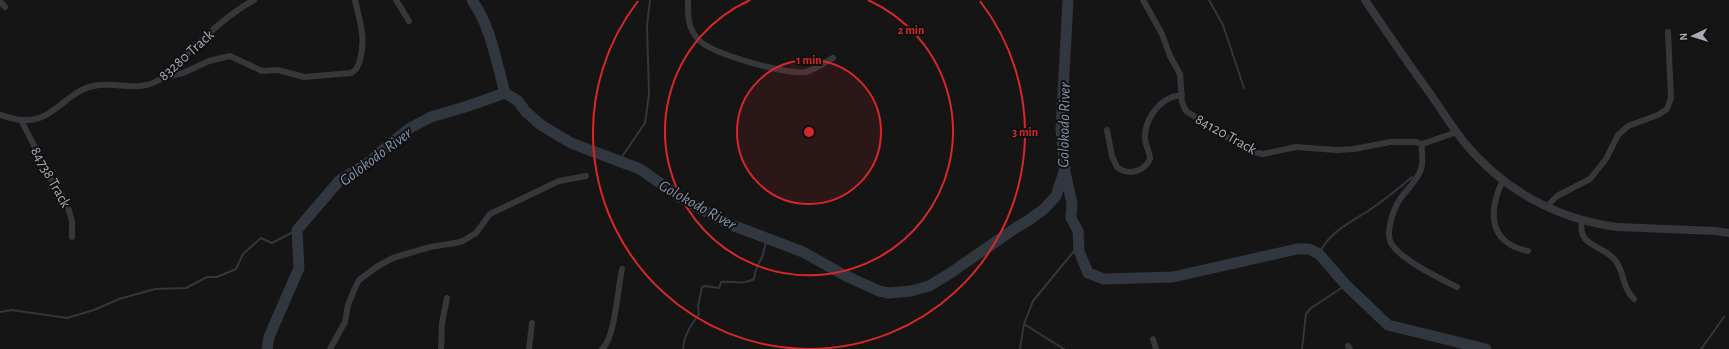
<svg xmlns="http://www.w3.org/2000/svg" width="1729" height="349" font-family="'Alegreya Sans',sans-serif">
	<style>
		.lines { fill: none; stroke-linecap: round; stroke-linejoin: round }
		.stream { stroke: #30373e; stroke-width: 2 }
		.river { stroke: #30373e; stroke-width: 11 }
		.minor { stroke: #36373b; stroke-width: 6 }
		.tertiary { stroke: #36373b; stroke-width: 8 }
		.ring { fill: none; stroke: #d62828; stroke-width: 2 }
		.labels { text-anchor: middle; stroke-width: 4; stroke-linejoin: round; paint-order: stroke }
		.street-label { font-size: 15px; fill: #a9abb5; stroke: #101011 }
		.water-label { font-size: 16px; font-style: italic; fill: #8496ac; stroke: #101011 }
		.centre { fill: #d62828; stroke: #101011; stroke-width: 2 }
		.ring-label { font-size: 12px; text-anchor: middle; font-weight: bold; fill: #d62828; stroke: #101011; stroke-width: 4; stroke-linejoin: round; paint-order: stroke }
	</style>
	<rect width="100%" height="100%" fill="#151516"/>
	<g class="lines">
		<path class="stream" d="M1209 0 1223 25 1244 88
			M619 161 645 123 649 94 647 26 650 0
			M1319 254C1328 233 1349 223 1368 211 1383 201 1398 189 1412 177
			M0 312 12 310 67 318 94 310 119 299 155 289 186 288 207 277H217L236 269 243 254 261 238 272 243 297 230
			M1024 324 1064 349
			M683 349C684 335 691 325 699 314L698 306 702 287 705 286 719 288 721 282C734 280 741 286 754 279 755 269 758 265 762 257 765 250 763 246 768 239
			M1020 349 1024 324 1033 301 1079 245
			M1302 349 1306 314 1311 308 1346 285
			M1701 349 1724 317"/>
		<path class="river" d="M472 0C491 27 496 61 505 93
			M1065 172 1072 203 1071 218 1078 231 1079 251 1088 273 1104 279 1173 277 1297 249H1309L1319 254 1346 285 1388 325 1486 349
			M267 349 269 337 299 268 297 230 339 181 371 161 386 147 410 128 431 117 468 106 505 93 518 101 526 112 541 125 571 143 640 169 681 198 729 224 803 252 844 275 879 291 889 293 911 291 929 286 949 274 1017 227 1029 220 1044 209 1056 196 1065 169 1061 130 1068 0"/>
		<path class="minor" d="M396 0 409 21
			M688 0C688 15 687 28 699 40 712 54 786 75 806 72 815 70 825 62 833 58
			M1143 0 1162 34 1170 56 1180 74 1182 102 1186 111 1244 148 1253 152 1263 154 1296 147 1336 150 1354 149 1390 142H1416L1422 144 1457 132
			M0 1 5 7
			M163 78 183 73 209 61 230 56 262 71 278 70 304 77 351 73C357 70 358 66 360 60 366 36 360 23 355 0
			M0 115C9 117 18 121 27 120 54 120 68 91 93 86 116 81 137 93 159 80 171 74 178 62 188 53 207 34 230 13 254 0
			M21 120 40 157 47 175 57 186 67 204 72 221V237
			M1107 130 1112 156 1117 167C1128 176 1144 172 1150 159 1150 152 1145 145 1145 138 1144 123 1156 104 1170 98 1174 96 1178 96 1182 95
			M1422 144C1421 152 1424 162 1421 169 1418 180 1407 189 1400 199 1394 208 1385 232 1391 243 1401 260 1439 278 1457 287
			M1503 180C1488 211 1488 243 1528 251
			M1546 207 1557 196 1590 179 1606 159 1618 135 1628 126 1658 115 1667 109 1671 98 1668 32
			M1582 221C1577 247 1602 244 1615 260 1625 272 1621 286 1634 299
			M1153 339 1156 349
			M1348 346 1350 349
			M330 349 345 322 348 305 355 288 359 280 378 266 393 258 430 247 455 243 463 241 476 233 490 214 559 181 586 176
			M441 349 442 323 447 298
			M529 349 532 323
			M602 349C615 339 618 286 622 269"/>
		<path class="tertiary" d="M1365 0C1386 31 1407 62 1429 92 1441 109 1452 127 1464 142 1503 190 1557 219 1617 227L1716 231 1729 233"/>
	</g>
	<circle cx="809" cy="132" r="72" fill="#d62828" fill-opacity=".12"/>
	<g class="ring">
		<circle cx="809" cy="132" r="72"/>
		<path d="M868 0A144 144 0 1 1 750 0"/>
		<path d="M980 1A216 216 0 1 1 638 1"/>
	</g>
	<g class="labels">
		<g class="street-label">
			<text transform="translate(186 55) rotate(-42)" y="5">83280 Track</text>
			<text transform="translate(1226 134) rotate(29)" y="5">84120 Track</text>
			<text transform="translate(51 177) rotate(61)" y="5">84738 Track</text>
		</g>
		<g class="water-label">
			<text transform="translate(1063 125) rotate(-89)" y="6">Golokodo River</text>
			<text transform="translate(375 156) rotate(-37)" y="6">Golokodo River</text>
			<text transform="translate(698 204) rotate(29)" y="6">Golokodo River</text>
		</g>
	</g>
	<circle cx="809" cy="132" r="6" class="centre"/>
	<g class="ring-label">
		<text x="911" y="34">2 min</text>
		<text x="809" y="64">1 min</text>
		<text x="1025" y="136">3 min</text>
	</g>
	<g transform="translate(1693 36) rotate(266)" stroke="#101011" stroke-width="3" paint-order="stroke">
	<path d="M0-3L7 15L0 10L-7 15Z" fill="#a9abb5"/>
	<text y="-6" font-size="11" font-weight="bold" text-anchor="middle" fill="#a9abb5">N</text>
	</g>
</svg>
